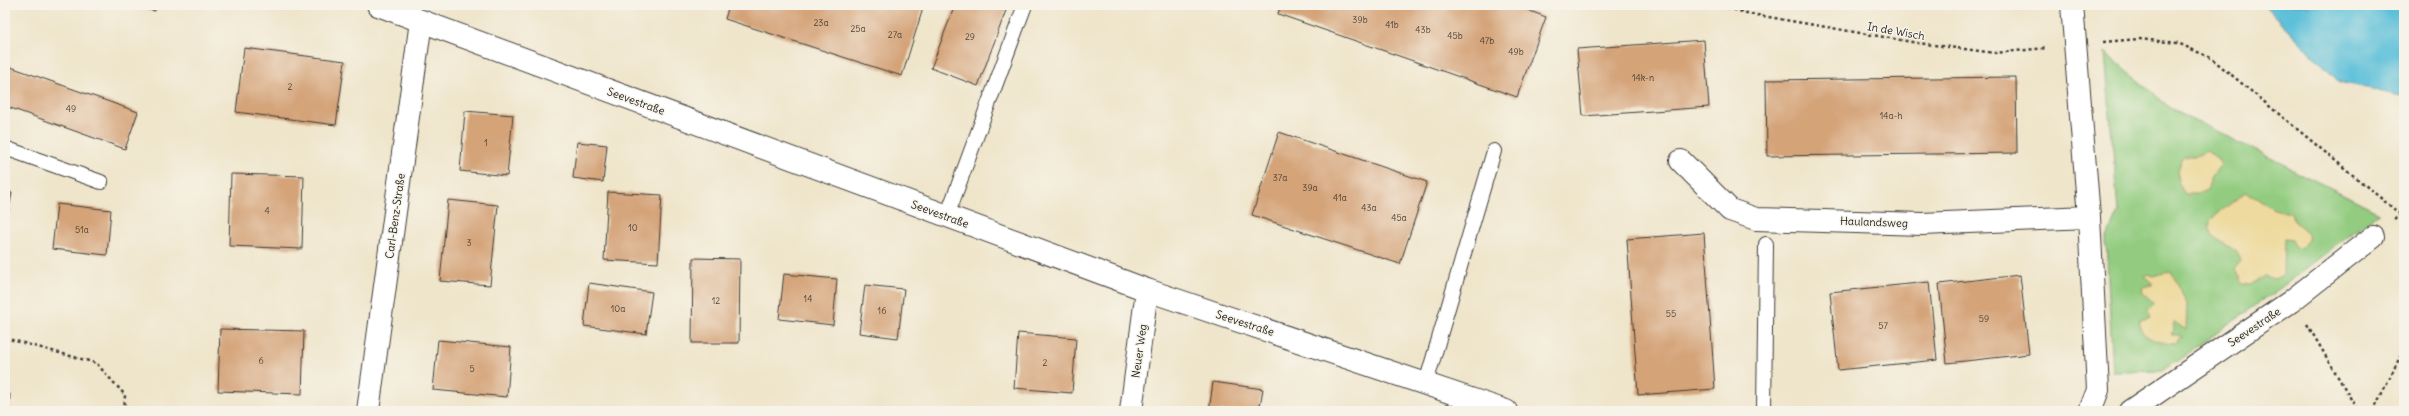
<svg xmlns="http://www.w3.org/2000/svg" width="2409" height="416" font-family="Delius,sans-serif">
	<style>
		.green { fill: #93cc80; stroke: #58744e }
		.sand { fill: #eeda9e; stroke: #857b5d }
		.water { fill: #5bc0d9; stroke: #3c6e7a }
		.building { fill: #d4a378 }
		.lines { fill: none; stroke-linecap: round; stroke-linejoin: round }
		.service-casing { stroke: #3c3a36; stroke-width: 16 }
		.minor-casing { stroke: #3c3a36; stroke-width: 24 }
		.path { stroke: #3c3a36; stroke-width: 2.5; stroke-dasharray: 3 3; stroke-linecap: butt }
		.service { stroke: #fff; stroke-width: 14 }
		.minor { stroke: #fff; stroke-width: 22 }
		.labels { text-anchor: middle; stroke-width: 3; stroke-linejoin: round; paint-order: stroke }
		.number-label { font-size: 9px; fill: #4a3e33 }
		.street-label { font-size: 11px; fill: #1c1c1c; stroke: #f7f3e8 }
	</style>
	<rect width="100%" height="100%" fill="#f7f3e8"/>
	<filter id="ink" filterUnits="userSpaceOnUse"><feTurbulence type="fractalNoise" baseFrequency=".025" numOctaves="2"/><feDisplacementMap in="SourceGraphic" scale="8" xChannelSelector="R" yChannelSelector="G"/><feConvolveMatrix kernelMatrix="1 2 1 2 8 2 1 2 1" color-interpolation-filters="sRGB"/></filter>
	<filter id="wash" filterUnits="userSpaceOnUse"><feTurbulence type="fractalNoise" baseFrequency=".012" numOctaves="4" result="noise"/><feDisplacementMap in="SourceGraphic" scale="16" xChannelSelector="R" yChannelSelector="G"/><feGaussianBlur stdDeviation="0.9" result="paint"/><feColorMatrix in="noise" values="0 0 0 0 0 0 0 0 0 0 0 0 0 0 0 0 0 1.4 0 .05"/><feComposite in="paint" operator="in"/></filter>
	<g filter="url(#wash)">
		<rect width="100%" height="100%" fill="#efe5cb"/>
		<path class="green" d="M2105 52 2170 108 2379 212 2283 286 2163 371 2113 372 2106 240 2118 212Z"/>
		<path class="sand" d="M2207 151 2218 159 2221 166 2212 176 2207 190 2197 194H2185C2175 179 2175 171 2183 156H2196Z
			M2245 192 2274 209 2291 213 2293 221 2308 234 2309 240 2301 248 2295 246 2292 240 2284 239 2283 275 2274 279 2265 276 2252 284 2242 283 2235 270 2240 261 2236 251C2224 243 2207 239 2210 220Z
			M2171 271 2187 304 2186 330 2173 321 2174 331 2171 333 2172 335 2181 337 2176 344C2161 343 2137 339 2140 320L2149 318 2150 315 2147 311 2155 304 2142 292 2143 288 2152 286V282L2145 276 2148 274 2154 276Z"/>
		<path class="water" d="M2264 5H2404V93L2402 95 2339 82Z"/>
		<g id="blocks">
			<path class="building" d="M122 5H156L155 11Z
				M729 5H924L902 76 725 19Z
				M955 5H1008L978 86 931 68Z
				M1281 5H1514L1546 17 1517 97 1278 14Z
				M1704 40 1709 107 1583 116 1577 49Z
				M244 48 345 61 336 125 236 112Z
				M5 65 138 112 125 149 5 106Z
				M2016 77 2017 153 1767 156 1766 80Z
				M465 111 513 115 507 176 460 171Z
				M1279 132 1427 182 1400 264 1252 215Z
				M577 142 607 145 603 182 573 178Z
				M231 174 304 176 302 249 229 246Z
				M5 191 12 193 6 223H5Z
				M608 192 662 195 658 263 604 260Z
				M448 200 498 205 490 285 440 281Z
				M57 204 111 210 107 255 52 249Z
				M1704 233 1715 389 1638 395 1627 239Z
				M693 258 740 259 739 343H692Z
				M784 274 837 279 833 325 779 319Z
				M2020 275 2029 354 1947 363 1939 284Z
				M1929 282 1937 360 1838 370 1830 292Z
				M589 283 652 292 646 334 584 326Z
				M865 285 904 289 898 338 859 333Z
				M220 329 304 331 302 394 218 391Z
				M1018 333 1076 338 1072 393 1014 388Z
				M438 340 511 347 507 397 433 390Z
				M1213 382 1263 389 1259 411H1209Z
				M5 394H10L9 411H5Z"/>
		</g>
	</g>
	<g filter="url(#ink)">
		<use href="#blocks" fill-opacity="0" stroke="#3c3a36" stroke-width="1"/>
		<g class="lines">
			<g class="service-casing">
				<path id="service" d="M5 148 101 182
					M947 216 1025 5
					M1426 383 1494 151
					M1764 411 1766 244"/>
			</g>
			<g class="minor-casing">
				<path id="minor" d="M378 5 1147 290 1506 411
					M2072 5 2089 217 2098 390 2090 411
					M1681 161 1730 210 1756 219 1922 224 2089 217
					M368 411 421 21
					M1131 411 1147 290
					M2130 411 2290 302 2373 237"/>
			</g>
			<path class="path" d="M1716 5 1751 14 1918 43 1995 53 2046 48
				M2103 42 2139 39 2178 43 2211 58 2400 214
				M2394 220 2404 211
				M2307 324 2358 411
				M5 338 96 363 125 395 124 411
				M2373 411 2404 349"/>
			<use href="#service" class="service"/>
			<use href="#minor" class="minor"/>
		</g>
	</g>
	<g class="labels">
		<g class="number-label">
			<text x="1360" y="23">39b</text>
			<text x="821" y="26">23a</text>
			<text x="1392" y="28">41b</text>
			<text x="858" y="32">25a</text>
			<text x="1423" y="33">43b</text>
			<text x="895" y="38">27a</text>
			<text x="1455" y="39">45b</text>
			<text x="970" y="40">29</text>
			<text x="1487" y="44">47b</text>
			<text x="1516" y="55">49b</text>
			<text x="1643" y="81">14k-n</text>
			<text x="290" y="90">2</text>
			<text x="71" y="112">49</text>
			<text x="1891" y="119">14a-h</text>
			<text x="486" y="146">1</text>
			<text x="1280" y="181">37a</text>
			<text x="1310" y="191">39a</text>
			<text x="1340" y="201">41a</text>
			<text x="1369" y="211">43a</text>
			<text x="267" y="214">4</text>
			<text x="1399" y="221">45a</text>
			<text x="633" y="231">10</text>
			<text x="82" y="233">51a</text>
			<text x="469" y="246">3</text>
			<text x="808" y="302">14</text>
			<text x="716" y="304">12</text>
			<text x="618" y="312">10a</text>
			<text x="882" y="314">16</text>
			<text x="1671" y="317">55</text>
			<text x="1984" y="322">59</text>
			<text x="1883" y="329">57</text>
			<text x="261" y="364">6</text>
			<text x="1045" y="366">2</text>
			<text x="472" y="372">5</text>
		</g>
		<g class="street-label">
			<text transform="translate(1896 31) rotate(10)" y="4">In de Wisch</text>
			<text transform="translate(636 101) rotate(20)" y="4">Seevestraße</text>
			<text transform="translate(940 214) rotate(20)" y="4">Seevestraße</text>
			<text transform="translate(395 216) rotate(-82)" y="4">Carl-Benz-Straße</text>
			<text transform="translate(1874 222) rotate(2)" y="4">Haulandsweg</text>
			<text transform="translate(1245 323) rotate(18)" y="4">Seevestraße</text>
			<text transform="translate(2254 327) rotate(-34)" y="4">Seevestraße</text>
			<text transform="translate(1139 351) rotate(-82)" y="4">Neuer Weg</text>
		</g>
	</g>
	<rect width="2409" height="416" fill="none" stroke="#f7f3e8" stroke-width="20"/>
</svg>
